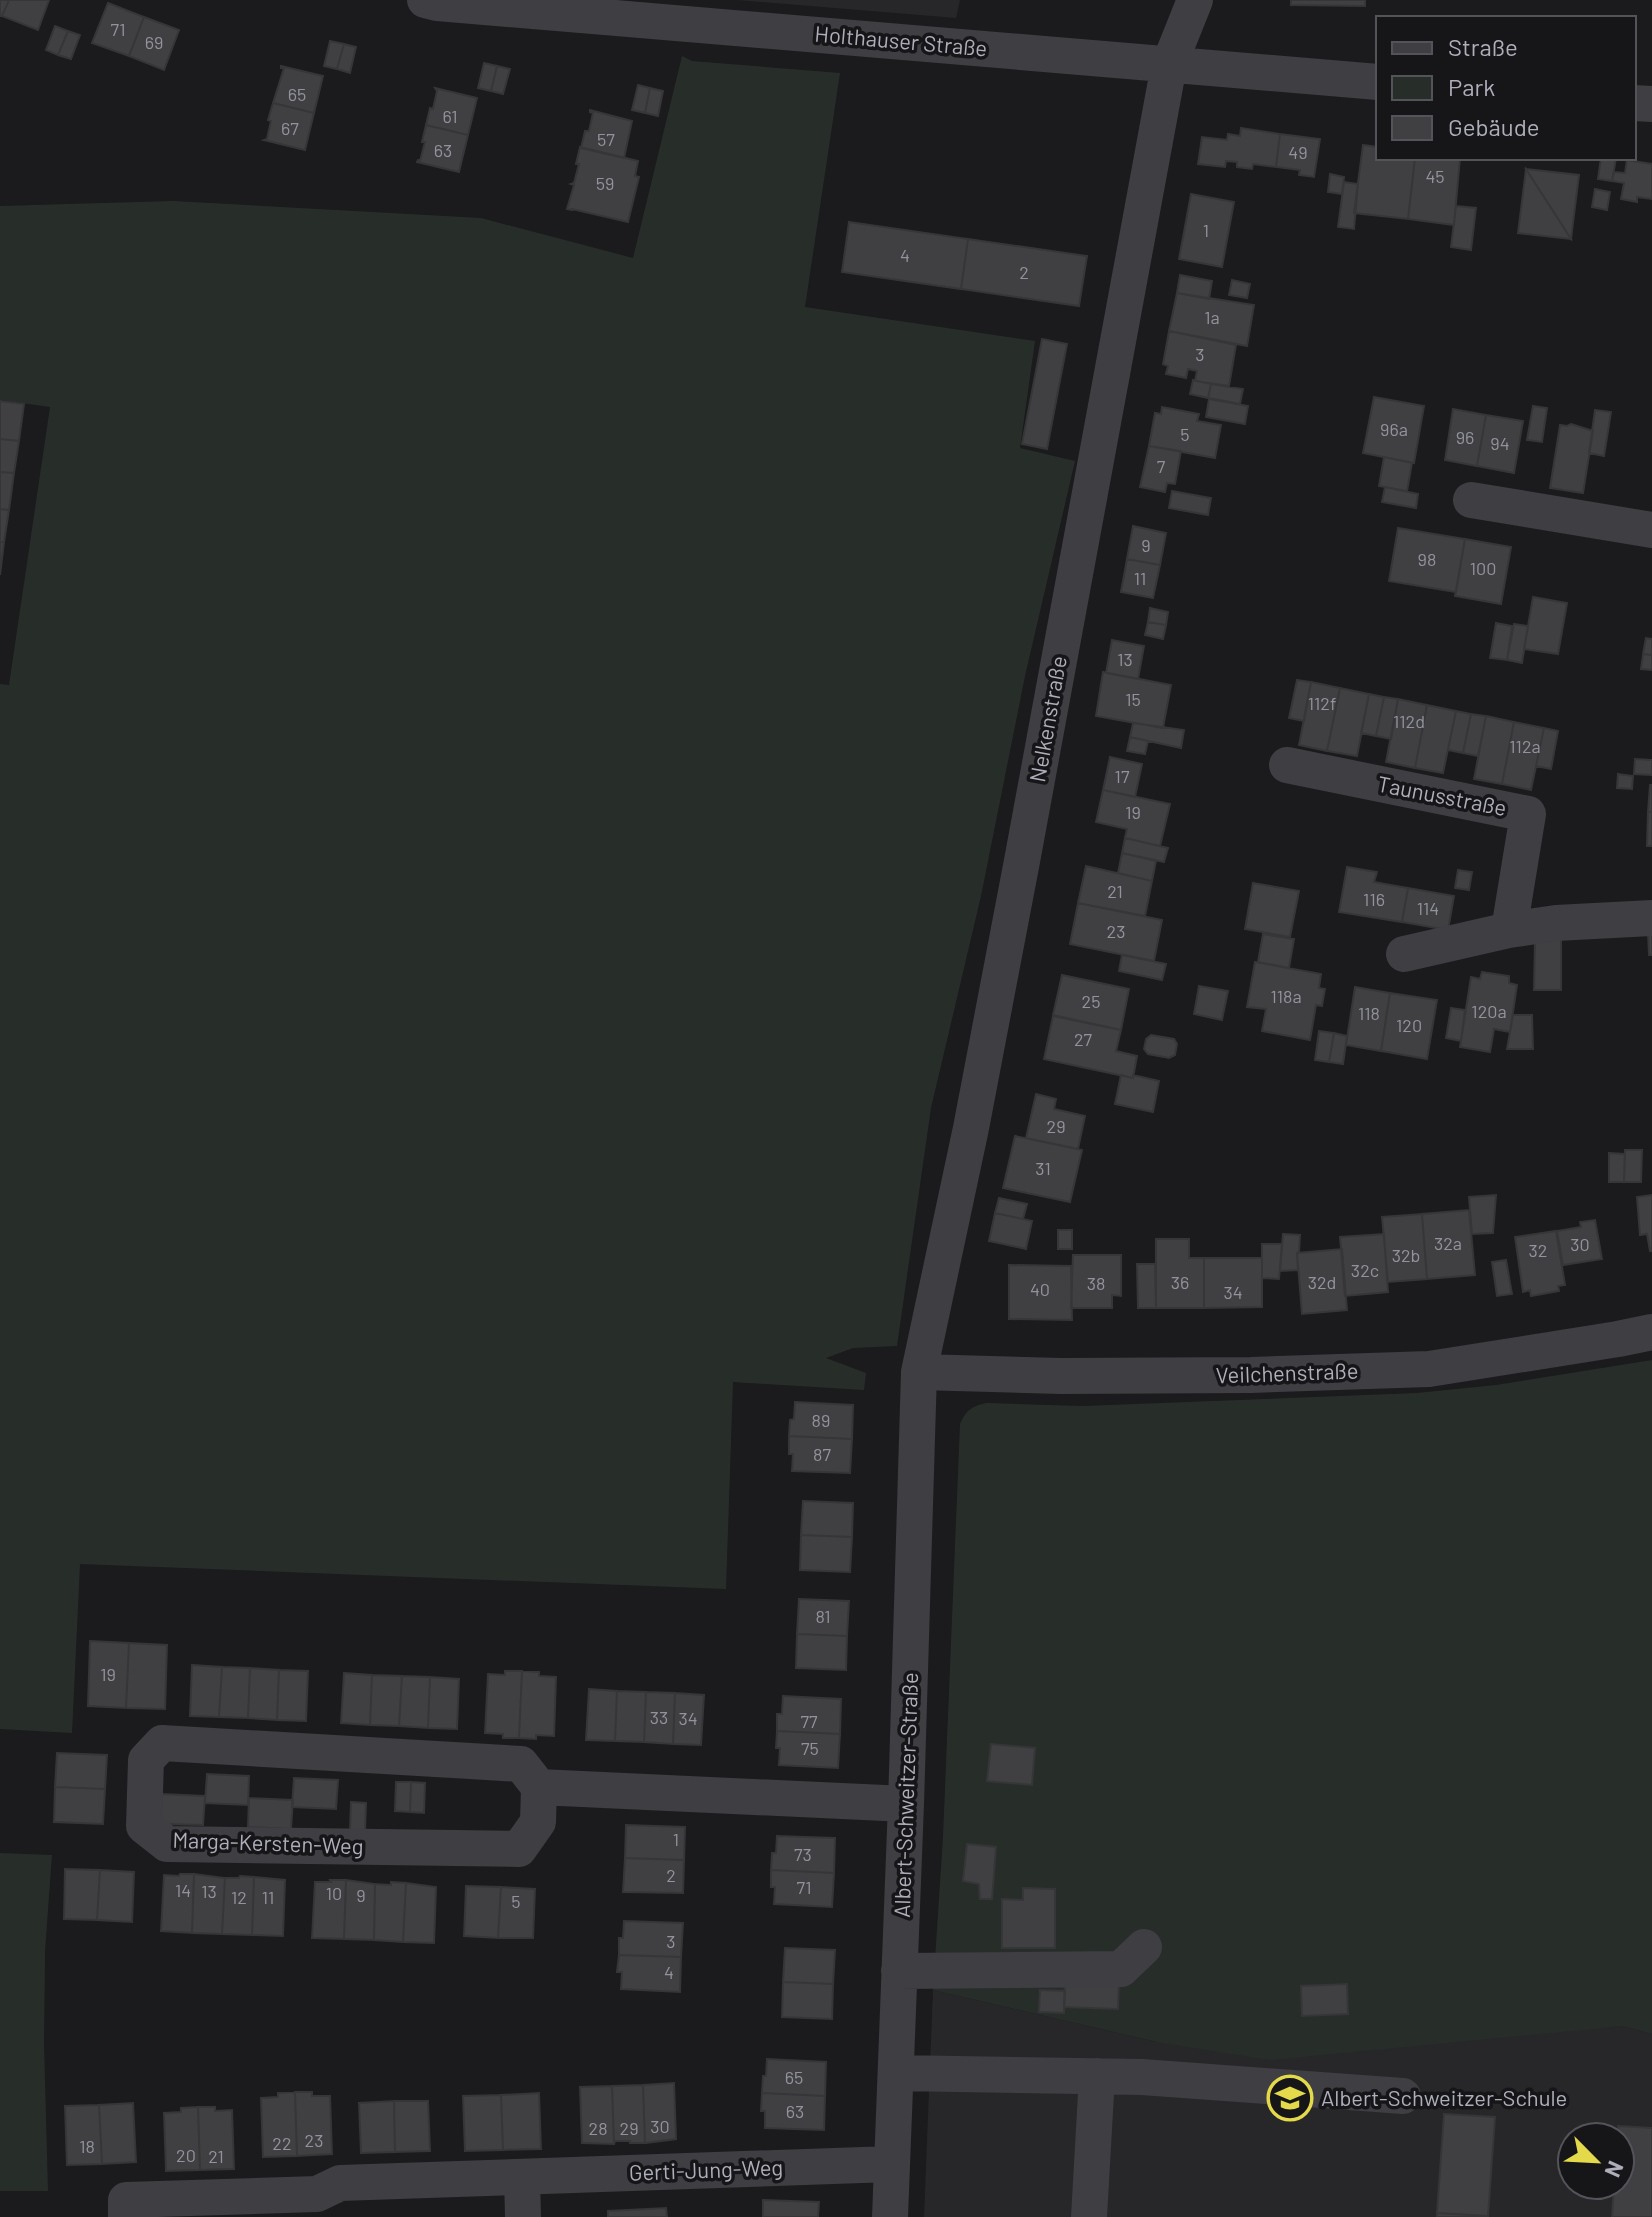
<svg xmlns="http://www.w3.org/2000/svg" width="1652" height="2217" font-family="Barlow,sans-serif">
	<style>
		.built { fill: #272729; fill-rule: evenodd }
		.green { fill: #272e2a }
		.building { fill: #404043; stroke: #363538; stroke-width: 2 }
		.lines { fill: none; stroke-linecap: round; stroke-linejoin: round }
		.minor { stroke: #3e3e43; stroke-width: 36 }
		.labels { text-anchor: middle; stroke-width: 7; stroke-linejoin: round; paint-order: stroke }
		.number-label { font-size: 18px; fill: #92939d }
		.street-label { font-size: 22px; fill: #aeafbb; stroke: #161518 }
		.poi-label { font-size: 22px; fill: #aeafbb; stroke: #161518; text-anchor: start }
	</style>
	<rect width="100%" height="100%" fill="#1b1a1c"/>
	<path class="built" d="M737 0H960L956 18Z
		M933 1990 1157 2042 1623 2026 1652 2034V2217H924ZM1572 2137H1620V2185H1572Z"/>
	<path class="green" d="M682 56 692 61 840 73 805 307 1035 341 1020 448 1075 461 1025 676 981 896 931 1108 897 1346 853 1348 826 1358 866 1373 864 1390 733 1382 726 1589 80 1564 72 1733 0 1729V684L9 685 50 407 0 400V206L173 201 481 218 633 258Z
		M1652 1360V2034L1623 2026 1270 2060 1157 2042 933 1990 943 1837 960 1424C966 1410 972 1406 987 1403L1083 1406 1417 1393 1496 1385Z
		M0 1853 52 1855 45 1951 44 2045 48 2191H0Z"/>
	<path class="building" d="M0 0H9L2 16H0Z
		M9 0H49L38 30 2 16Z
		M1291 0H1365V6L1291 5Z
		M108 3 144 17 129 56 92 43Z
		M144 17 179 30 164 70 129 56Z
		M55 26 68 31 58 55 46 50Z
		M68 31 80 35 71 59 58 55Z
		M330 41 344 44 337 69 324 66Z
		M344 44 356 47 350 73 337 69Z
		M484 63 497 66 491 91 478 88Z
		M281 66 323 76 314 113 273 103 284 68H281Z
		M497 66 510 69 503 94 491 91Z
		M638 85 650 88 645 113 632 110Z
		M435 88 477 98 468 135 426 125 430 108 433 109 437 91Z
		M650 88 663 91 658 116 645 113Z
		M273 103 314 113 305 150 264 140 267 139 271 121 268 120Z
		M590 110 632 121 624 158 581 148 585 131H589L593 113 590 112Z
		M426 125 468 135 459 172 417 162 418 160 420 161 425 142H422Z
		M1241 128 1280 134 1276 167 1253 164 1252 169 1237 167V162L1226 161 1225 167 1198 164 1202 137 1227 140 1228 134 1240 136Z
		M1280 134 1320 139 1314 177 1299 175 1300 170 1276 167Z
		M1363 145 1378 147V158H1415L1408 219 1354 213Z
		M580 147 638 161 635 176 639 177 628 222 572 209V210L567 209 574 185 571 184 574 183 579 164H576Z
		M1415 158H1460L1454 225 1408 219Z
		M1601 158H1616L1612 181 1598 179Z
		M1627 160 1652 164V199L1637 197V202L1621 199 1624 183 1612 181 1614 172 1625 173Z
		M1526 169 1579 175 1571 239Z
		M1526 169 1571 239 1518 233Z
		M1330 174 1344 177 1342 194 1328 192Z
		M1344 182 1358 184 1354 229 1338 227Z
		M1595 189 1610 192 1607 210 1592 207Z
		M1191 194 1234 202 1222 267 1179 259Z
		M1456 206 1476 208 1471 250 1451 247Z
		M849 222 968 239 961 289 842 272Z
		M968 239 1087 256 1079 306 961 289Z
		M1180 275 1212 281 1209 299 1177 293Z
		M1232 280 1250 284 1247 298 1229 295Z
		M1177 293 1254 305 1247 346 1169 331Z
		M1169 331 1236 345 1229 386 1195 381 1197 371 1188 369 1186 378 1166 374 1168 366 1163 364Z
		M1042 339 1067 344 1047 449 1022 444Z
		M1193 380 1211 384 1208 398 1190 394Z
		M1211 384 1243 389 1240 404 1208 398Z
		M1374 397 1424 406 1414 463 1363 453Z
		M1209 399 1248 406 1245 424 1206 417Z
		M0 401 24 404 19 441 0 439Z
		M1533 406 1547 408 1542 442 1527 440Z
		M1162 407 1199 414 1197 421 1221 425 1215 458 1149 446 1155 413 1161 414Z
		M1453 409 1486 415 1477 466 1445 460Z
		M1595 410 1611 412 1604 456 1589 453Z
		M1486 415 1523 421 1514 473 1477 466Z
		M1571 424 1593 431 1583 493 1550 488 1560 425 1567 426Z
		M0 439 19 441 14 473 0 472Z
		M1149 446 1181 451 1175 484 1167 483 1165 492 1140 487Z
		M1384 457 1412 463 1407 491 1379 486Z
		M0 472 14 473 9 510 0 509Z
		M1385 487 1418 494 1416 508 1382 502Z
		M1172 491 1211 498 1208 515 1169 508Z
		M0 509 9 510 4 542H0Z
		M1133 526 1166 533 1160 565 1127 559Z
		M1398 528 1465 539 1456 592 1389 581Z
		M1465 539 1511 547 1501 604 1455 596Z
		M0 542H4L0 575Z
		M1127 559 1160 565 1153 598 1121 592Z
		M1533 597 1567 603 1558 654 1524 649Z
		M1150 608 1168 612 1166 625 1148 622Z
		M1148 622 1166 625 1163 639 1145 635Z
		M1496 623 1512 626 1507 660 1490 658Z
		M1514 624 1528 626 1522 663 1507 660Z
		M1646 638 1652 639V655L1643 654Z
		M1112 640 1144 646 1138 679 1106 673Z
		M1643 654 1652 655V670L1641 669Z
		M1103 672 1171 685 1163 728 1096 716Z
		M1297 680 1311 682 1304 721 1289 718Z
		M1311 682 1340 688 1327 751 1299 745Z
		M1340 688 1369 694 1357 756 1327 751Z
		M1369 694 1384 697 1376 736 1361 733Z
		M1384 697 1398 699 1391 739 1376 736Z
		M1398 699 1427 705 1415 768 1386 762Z
		M1427 705 1456 711 1443 773 1415 768Z
		M1456 711 1471 714 1463 753 1448 750Z
		M1471 714 1486 716 1478 756 1463 753Z
		M1486 716 1514 722 1502 784 1474 779Z
		M1514 722 1544 728 1531 790 1502 784Z
		M1133 723 1184 730 1181 748 1130 737Z
		M1544 728 1558 731 1551 769 1536 766Z
		M1130 737 1148 741 1145 754 1127 751Z
		M1110 757 1142 764 1135 797 1103 790Z
		M1635 759 1652 760V775L1634 774Z
		M1618 774 1633 776 1632 789 1617 788Z
		M1650 785H1652V812H1648Z
		M1103 790 1170 804 1160 846 1125 838 1127 829 1096 822Z
		M1648 812H1652V846H1647Z
		M1125 838 1168 848 1164 862 1122 853Z
		M1122 853 1156 861 1152 881 1118 873Z
		M1086 866 1152 881 1145 916 1078 903Z
		M1347 867 1377 872 1374 882 1408 888 1402 922 1339 912Z
		M1458 870 1472 872 1469 890 1455 888Z
		M1253 883 1299 891 1290 937 1245 929Z
		M1408 888 1454 896 1448 930 1402 922Z
		M1078 903 1162 920 1154 961 1070 944Z
		M1648 933H1652V955H1649Z
		M1263 934 1294 939 1289 968 1258 962Z
		M1535 940H1561V990H1534Z
		M1122 955 1166 964 1162 980 1119 971Z
		M1255 962 1321 974 1319 988 1325 989 1322 1006 1316 1005 1310 1040 1262 1031 1266 1009 1247 1007Z
		M1482 972 1509 976V983L1517 985 1510 1032 1494 1029 1490 1052 1460 1047 1471 977 1480 979Z
		M1062 975 1129 989 1121 1030 1053 1015Z
		M1199 986 1228 991 1222 1020 1194 1014Z
		M1355 987 1390 993 1381 1051 1346 1045Z
		M1390 993 1437 1000 1427 1059 1381 1051Z
		M1451 1008 1465 1010 1461 1041 1446 1038Z
		M1513 1015H1532L1533 1049H1507Z
		M1053 1016 1121 1030 1116 1051 1137 1056 1133 1078 1044 1059Z
		M1319 1031 1334 1033 1329 1062 1315 1060Z
		M1334 1033 1347 1036 1343 1064 1329 1062Z
		M1151 1035 1174 1039 1177 1044 1175 1055 1169 1058 1148 1054 1144 1049 1146 1039Z
		M1121 1075 1133 1078V1075L1159 1081 1153 1112 1115 1104Z
		M1036 1094 1056 1099 1054 1109 1085 1116 1078 1149 1026 1138Z
		M1015 1136 1082 1150 1070 1202 1003 1188Z
		M1625 1150H1642L1641 1182H1624Z
		M1609 1153 1625 1154 1624 1182H1609Z
		M1496 1195 1493 1233 1472 1234 1469 1197Z
		M1652 1195V1251H1650L1647 1234 1640 1235 1637 1197Z
		M999 1198 1027 1204 1023 1219 995 1213Z
		M1469 1210 1475 1275 1427 1279 1422 1214Z
		M995 1213 1032 1221 1026 1249 989 1241Z
		M1422 1214 1427 1279 1388 1282 1382 1217Z
		M1595 1220 1602 1259 1563 1265 1557 1231 1581 1227 1580 1222Z
		M1058 1230H1072V1249H1058Z
		M1556 1231 1565 1285 1558 1286 1559 1291 1531 1296 1530 1290 1523 1292 1515 1237Z
		M1283 1234 1300 1235 1299 1252 1297 1253 1298 1270 1280 1271Z
		M1384 1234 1388 1292 1345 1296 1340 1237Z
		M1156 1239H1189V1258H1204V1308H1156Z
		M1262 1244H1282L1279 1279 1262 1278Z
		M1342 1249 1347 1310 1302 1314 1297 1253Z
		M1073 1255H1121V1296L1112 1295V1308H1071Z
		M1204 1258H1262V1307L1204 1308Z
		M1506 1260 1512 1294 1497 1296 1492 1262Z
		M1137 1264H1155L1156 1308H1138Z
		M1009 1265 1071 1266 1072 1320 1009 1319Z
		M795 1402 853 1405 852 1439 789 1436 790 1420 794 1419Z
		M789 1436 852 1439 850 1473 792 1471 793 1454H789Z
		M803 1501 853 1503 852 1537 801 1535Z
		M801 1535 852 1537 850 1572 800 1570Z
		M799 1599 849 1601 847 1636 797 1634Z
		M797 1634 847 1636 846 1670 796 1668Z
		M90 1641 129 1643 126 1708 88 1706Z
		M129 1643 167 1645 165 1709 126 1708Z
		M192 1665 222 1667 219 1717 190 1716Z
		M222 1667 250 1668 248 1718 219 1717Z
		M250 1668 279 1670 277 1720 248 1718Z
		M279 1670 308 1671 306 1721 277 1720Z
		M505 1671H522L519 1738H503V1734L485 1733 488 1674 505 1675Z
		M522 1671 539 1672V1676L556 1677 554 1736 536 1735V1739L519 1738Z
		M344 1673 372 1675 370 1725 341 1723Z
		M372 1675 402 1676 399 1726 370 1725Z
		M402 1676 430 1677 428 1728 399 1726Z
		M430 1677 459 1679 457 1729 428 1728Z
		M589 1689 617 1691 615 1741 586 1740Z
		M617 1691 646 1692 644 1742 615 1741Z
		M646 1692 675 1693 673 1744 644 1742Z
		M675 1693 704 1695 701 1745 673 1744Z
		M783 1696 841 1699 840 1734 777 1731V1714H782Z
		M777 1731 840 1734 838 1768 779 1765 780 1748H776Z
		M991 1744 1035 1748 1032 1785 987 1781Z
		M57 1753 107 1755 105 1789 55 1787Z
		M207 1774 249 1776 248 1805 205 1803Z
		M294 1778 338 1780 336 1809 292 1807Z
		M396 1782H411L410 1812 395 1811Z
		M411 1782 425 1783 424 1813 410 1812Z
		M55 1787 105 1789 103 1824 54 1822Z
		M161 1794 205 1796 203 1825 160 1824Z
		M249 1798 293 1800 291 1829 248 1827Z
		M351 1802 366 1803 365 1832 350 1831Z
		M626 1825 685 1827 684 1860 625 1858Z
		M777 1836 835 1838 834 1873 771 1870 772 1853H776Z
		M967 1844 996 1847 992 1899H980L979 1884 963 1881Z
		M625 1858 684 1860 683 1893 623 1892Z
		M65 1869 100 1870 97 1920 64 1919Z
		M100 1870 134 1872 132 1922 97 1920Z
		M771 1870 834 1873 832 1907 774 1904 775 1887H771Z
		M180 1874H194L192 1933 161 1931 164 1875 179 1876Z
		M194 1874 225 1878 222 1934 192 1933Z
		M240 1876 254 1877 252 1935 222 1934 225 1878H239Z
		M254 1877 285 1880 283 1936 252 1935Z
		M330 1880H346L344 1939 312 1938 315 1882H331Z
		M346 1880 375 1884 374 1940 344 1939Z
		M391 1882 406 1883 403 1942 374 1940 375 1884 391 1885Z
		M406 1883 436 1887 434 1943 403 1942Z
		M466 1886 501 1887 498 1938 464 1936Z
		M501 1887 535 1889 533 1938H498Z
		M1023 1888 1055 1889V1948H1002V1899L1023 1900Z
		M624 1921 683 1923 681 1957 619 1955V1938H623Z
		M785 1948 835 1950 833 1984 783 1982Z
		M619 1955 681 1957 680 1992 621 1989 622 1972H617Z
		M1065 1975 1119 1977 1118 2009 1064 2007Z
		M783 1982 833 1984 832 2019 782 2017Z
		M1347 1984 1348 2014 1302 2016 1301 1986Z
		M1040 1990 1065 1991 1064 2013 1039 2012Z
		M767 2059 826 2062 825 2096 762 2093 763 2076H766Z
		M674 2083 676 2139 645 2143 643 2085Z
		M643 2085 645 2143H630V2141H615L614 2144 612 2086Z
		M612 2086 614 2144 582 2143 580 2087Z
		M295 2092H312V2096H330L332 2154 297 2156Z
		M295 2092 297 2156 263 2157 261 2098 278 2097V2093Z
		M539 2093 541 2149 503 2150 501 2095Z
		M762 2093 825 2096 824 2130 765 2128V2111H761Z
		M501 2095 503 2150 465 2151 463 2096Z
		M394 2101H428L430 2151 395 2152Z
		M394 2101 395 2152 361 2153 359 2103Z
		M133 2103 136 2162 102 2164 99 2105Z
		M99 2105 102 2164 67 2165 65 2106Z
		M198 2107H215V2111L232 2110 234 2169 200 2170Z
		M198 2107 200 2170 166 2171 164 2113 181 2112V2108Z
		M1444 2114 1495 2117 1488 2216 1437 2213Z
		M1618 2126 1652 2128V2217H1612L1614 2185H1620Z
		M763 2200 819 2202 818 2217H763Z
		M666 2208 667 2217H608V2211Z
		M1437 2213 1488 2216V2217H1437Z"/>
	<g class="lines">
		<path class="minor" d="M425 0 437 3 1378 82
			M1634 103 1652 104
			M1471 500 1652 530
			M1287 765 1528 814 1509 930
			M1404 954 1509 930 1556 923 1652 918
			M919 1372 1061 1376 1251 1375 1429 1369 1618 1339 1652 1332
			M162 1743 521 1764 539 1787 538 1822 519 1849 167 1844 144 1826 146 1760Z
			M539 1787 906 1804
			M899 1971 1121 1969 1144 1947
			M896 2073 1142 2077 1403 2096
			M522 2177 523 2217
			M126 2217V2200L317 2194 340 2183 891 2164
			M890 2217 906 1804 919 1372 971 1128 1022 861 1169 65 1195 0
			M1089 2217 1097 2076"/>
	</g>
	<defs>
		<g id="school-ring" transform="scale(2.3)"><circle r="9.5" fill="#161518" stroke="#e4d94b" stroke-width="1.5"/><path d="M0-5L7-2L0 1L-7-2ZM-4 1L0 2.5L4 1V4Q0 6-4 4Z" fill="#e4d94b"/></g>
	</defs>
	<g fill-rule="evenodd">
		<use href="#school-ring" x="1290" y="2098"/>
	</g>
	<g class="labels">
		<g class="number-label">
			<text x="118" y="36">71</text>
			<text x="154" y="49">69</text>
			<text x="297" y="101">65</text>
			<text x="450" y="123">61</text>
			<text x="290" y="135">67</text>
			<text x="606" y="146">57</text>
			<text x="443" y="157">63</text>
			<text x="1298" y="159">49</text>
			<text x="1435" y="183">45</text>
			<text x="605" y="190">59</text>
			<text x="1206" y="237">1</text>
			<text x="905" y="262">4</text>
			<text x="1024" y="279">2</text>
			<text x="1212" y="324">1a</text>
			<text x="1200" y="361">3</text>
			<text x="1394" y="436">96a</text>
			<text x="1185" y="441">5</text>
			<text x="1465" y="444">96</text>
			<text x="1500" y="450">94</text>
			<text x="1161" y="473">7</text>
			<text x="1146" y="552">9</text>
			<text x="1427" y="566">98</text>
			<text x="1483" y="575">100</text>
			<text x="1140" y="585">11</text>
			<text x="1125" y="666">13</text>
			<text x="1133" y="706">15</text>
			<text x="1322" y="710">112f</text>
			<text x="1409" y="728">112d</text>
			<text x="1525" y="753">112a</text>
			<text x="1122" y="783">17</text>
			<text x="1133" y="819">19</text>
			<text x="1115" y="898">21</text>
			<text x="1374" y="906">116</text>
			<text x="1428" y="915">114</text>
			<text x="1116" y="938">23</text>
			<text x="1286" y="1003">118a</text>
			<text x="1091" y="1008">25</text>
			<text x="1489" y="1018">120a</text>
			<text x="1369" y="1020">118</text>
			<text x="1409" y="1032">120</text>
			<text x="1083" y="1046">27</text>
			<text x="1056" y="1133">29</text>
			<text x="1043" y="1175">31</text>
			<text x="1448" y="1250">32a</text>
			<text x="1580" y="1251">30</text>
			<text x="1538" y="1257">32</text>
			<text x="1406" y="1262">32b</text>
			<text x="1365" y="1277">32c</text>
			<text x="1180" y="1289">36</text>
			<text x="1322" y="1289">32d</text>
			<text x="1096" y="1290">38</text>
			<text x="1040" y="1296">40</text>
			<text x="1233" y="1299">34</text>
			<text x="821" y="1427">89</text>
			<text x="822" y="1461">87</text>
			<text x="823" y="1623">81</text>
			<text x="108" y="1681">19</text>
			<text x="659" y="1724">33</text>
			<text x="688" y="1725">34</text>
			<text x="809" y="1728">77</text>
			<text x="810" y="1755">75</text>
			<text x="676" y="1846">1</text>
			<text x="803" y="1861">73</text>
			<text x="671" y="1882">2</text>
			<text x="804" y="1894">71</text>
			<text x="183" y="1897">14</text>
			<text x="209" y="1898">13</text>
			<text x="334" y="1900">10</text>
			<text x="361" y="1902">9</text>
			<text x="239" y="1904">12</text>
			<text x="268" y="1904">11</text>
			<text x="516" y="1908">5</text>
			<text x="671" y="1948">3</text>
			<text x="669" y="1979">4</text>
			<text x="794" y="2084">65</text>
			<text x="795" y="2118">63</text>
			<text x="660" y="2133">30</text>
			<text x="598" y="2135">28</text>
			<text x="629" y="2135">29</text>
			<text x="314" y="2147">23</text>
			<text x="282" y="2150">22</text>
			<text x="87" y="2153">18</text>
			<text x="186" y="2162">20</text>
			<text x="216" y="2163">21</text>
		</g>
		<g class="street-label">
			<text transform="translate(901 41) rotate(5)" y="8">Holthauser Straße</text>
			<text transform="translate(1048 719) rotate(-80)" y="8">Nelkenstraße</text>
			<text transform="translate(1442 796) rotate(11)" y="8">Taunusstraße</text>
			<text transform="translate(1287 1373) rotate(-2)" y="8">Veilchenstraße</text>
			<text transform="translate(906 1795) rotate(-88)" y="8">Albert-Schweitzer-Straße</text>
			<text transform="translate(268 1843) rotate(2)" y="8">Marga-Kersten-Weg</text>
			<text transform="translate(706 2170) rotate(-2)" y="8">Gerti-Jung-Weg</text>
		</g>
		<g class="poi-label">
			<text x="1321" y="2106">Albert-Schweitzer-Schule</text>
		</g>
	</g>
	<rect x="1376" y="16" width="260" height="144" fill="#161518" stroke="#535359" stroke-width="2"/>
	<rect x="1392" y="42" width="40" height="12" fill="#3e3e43" stroke="#535359" stroke-width="2"/>
	<text x="1448" y="56" font-size="24" fill="#aeafbb">Straße</text>
	<rect x="1392" y="76" width="40" height="24" fill="#272e2a" stroke="#535359" stroke-width="2"/>
	<text x="1448" y="96" font-size="24" fill="#aeafbb">Park</text>
	<rect x="1392" y="116" width="40" height="24" fill="#404043" stroke="#535359" stroke-width="2"/>
	<text x="1448" y="136" font-size="24" fill="#aeafbb">Gebäude</text>
	<g transform="translate(1596 2161) rotate(114)"><circle r="38" fill="#161518" stroke="#535359" stroke-width="2"/>
	<path d="M0-6L14 30L0 20L-14 30Z" fill="#e4d94b"/>
	<text y="-12" font-size="22" font-weight="bold" text-anchor="middle" fill="#aeafbb">N</text>
	</g>
</svg>
